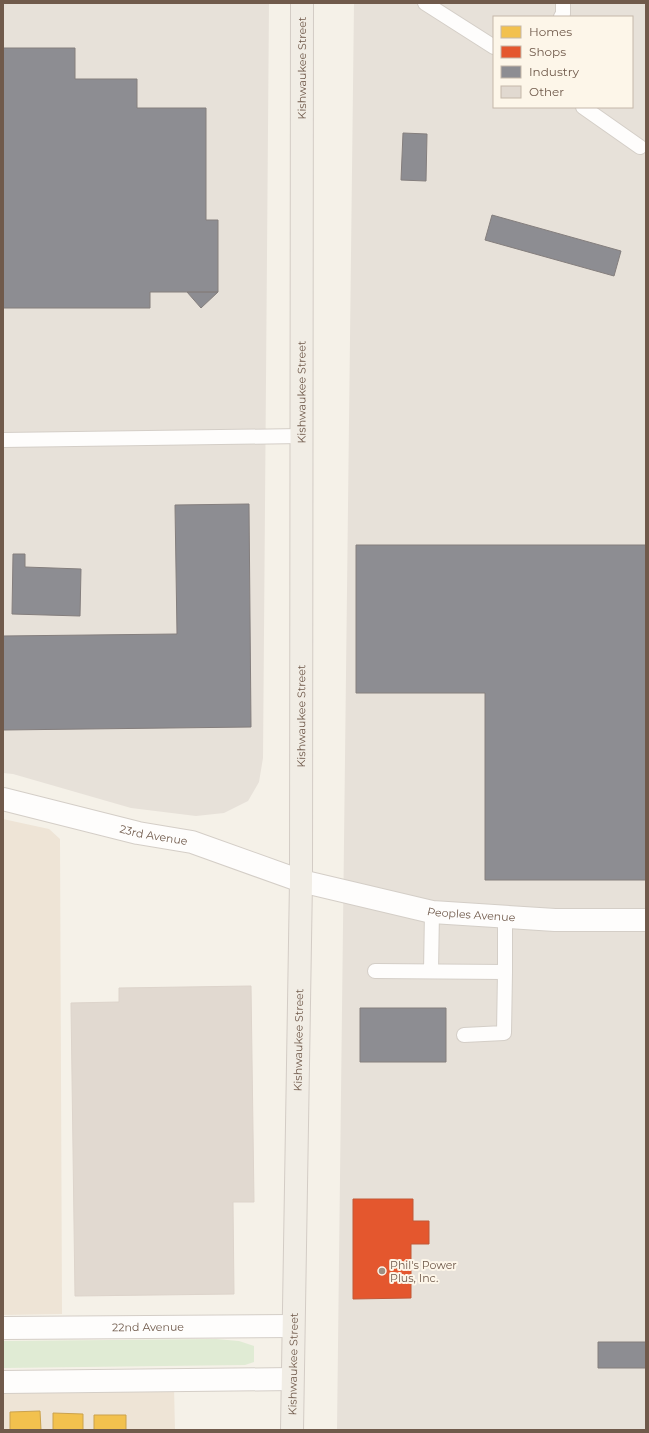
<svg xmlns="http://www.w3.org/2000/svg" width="649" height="1433" font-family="Montserrat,sans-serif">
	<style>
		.residential { fill: #eee4d6 }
		.industrial { fill: #e7e1d9; fill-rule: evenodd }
		.green { fill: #e0ebd4 }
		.homes { fill: #f2c14e; stroke: #cba24d }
		.shops { fill: #e4572e; stroke: #c15837 }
		.industry { fill: #8d8d92; stroke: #847e7d }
		.building { fill: #e1d9d0; stroke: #ddd4cb }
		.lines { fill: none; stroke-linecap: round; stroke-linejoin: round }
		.lane-casing { stroke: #d4cec7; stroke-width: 16 }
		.street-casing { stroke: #d4cec7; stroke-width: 24 }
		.secondary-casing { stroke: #d4cec7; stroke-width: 24 }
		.primary-casing { stroke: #d3ccc5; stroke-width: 24 }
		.lane { stroke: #fefdfc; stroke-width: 14 }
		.street { stroke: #fefdfc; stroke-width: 22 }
		.secondary { stroke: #fefdfc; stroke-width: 22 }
		.primary { stroke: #f1ede5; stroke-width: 22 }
		.poi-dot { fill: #9f8f82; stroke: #fdf6e9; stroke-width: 1.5 }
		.labels { text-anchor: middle; stroke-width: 4; stroke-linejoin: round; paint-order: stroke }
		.street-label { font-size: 11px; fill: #705a4b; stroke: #fdf6e9 }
		.poi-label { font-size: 11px; fill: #705a4b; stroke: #fdf6e9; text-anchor: start }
	</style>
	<rect width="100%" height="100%" fill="#f5f1e8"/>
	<path class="residential" d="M3 819 49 829 60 839 62 1314 3 1315Z
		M174 1387 175 1430H3V1389Z"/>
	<path class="industrial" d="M3 3H269L263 758 259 782 248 801 224 813 196 816 131 808 13 774 3 773Z
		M354 3H646V1430H337ZM494 17H632V107H494Z"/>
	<path class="green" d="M216 1339 239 1341 254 1346V1362L245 1365 3 1368V1341Z"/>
	<path class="homes" d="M40 1411 41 1430H10V1412Z
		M53 1413 83 1414V1430H53Z
		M94 1415H126V1430H94Z"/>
	<path class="shops" d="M353 1199H413V1221H429V1244H411V1298L353 1299Z"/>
	<path class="industry" d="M3 48H75V79H137V108H206V220H218V292H150V308H3Z
		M403 133 427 134 426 181 401 180Z
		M492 215 621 251 614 276 485 240Z
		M187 292H218L201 308Z
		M249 504 251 727 3 730V636L177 634 175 505Z
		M356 545H646V880H485V693H356Z
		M13 554H25V567L81 569 80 616 12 614Z
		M360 1008H446V1062H360Z
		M598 1342H646V1368H598Z"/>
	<path class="building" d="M251 986 254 1202H233L234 1294 75 1296 71 1003 119 1002V988Z"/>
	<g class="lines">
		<g class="lane-casing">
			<path id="lane" d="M425 3 494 47
				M561 17 563 14V3
				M583 107 640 147
				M3 440 301 436
				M375 971 505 972V917
				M431 971 432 912
				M464 1035 504 1033 505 972"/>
		</g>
		<g class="street-casing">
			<g id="street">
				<path id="s1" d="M301 881 432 912 555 920H646"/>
				<path id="s2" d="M3 1328 293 1326"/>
				<path d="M3 1382 292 1379"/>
			</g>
		</g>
		<g class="secondary-casing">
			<g id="secondary">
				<path id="s3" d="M3 799 138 833 192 842 301 881"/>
			</g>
		</g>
		<g class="primary-casing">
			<g id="primary">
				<path id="s4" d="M292 1430 301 881 302 3"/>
			</g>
		</g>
		<use href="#lane" class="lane"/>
		<use href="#street" class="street"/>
		<use href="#secondary" class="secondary"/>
		<use href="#primary" class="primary"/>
	</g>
	<circle class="poi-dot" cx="382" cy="1271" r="4"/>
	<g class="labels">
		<g class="street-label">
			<text dy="4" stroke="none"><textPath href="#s4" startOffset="1362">Kishwaukee Street</textPath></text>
			<text dy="4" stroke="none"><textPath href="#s4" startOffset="1038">Kishwaukee Street</textPath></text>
			<text dy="4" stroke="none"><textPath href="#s4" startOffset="714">Kishwaukee Street</textPath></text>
			<text dy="4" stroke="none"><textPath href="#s3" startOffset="155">23rd Avenue</textPath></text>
			<text dy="4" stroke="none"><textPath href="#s1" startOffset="174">Peoples Avenue</textPath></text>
			<text dy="4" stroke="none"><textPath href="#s4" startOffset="390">Kishwaukee Street</textPath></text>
			<text dy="4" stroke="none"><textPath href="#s2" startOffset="145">22nd Avenue</textPath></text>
			<text dy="4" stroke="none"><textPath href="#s4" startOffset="66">Kishwaukee Street</textPath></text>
		</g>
		<g class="poi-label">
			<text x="390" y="1269">Phil's Power<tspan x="390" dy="13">Plus, Inc.</tspan></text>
		</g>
	</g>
	<rect width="649" height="1433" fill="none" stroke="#705a4b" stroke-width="8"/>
	<rect x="493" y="16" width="140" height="92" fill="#fdf6e9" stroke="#c5b8aa"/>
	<rect x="501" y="26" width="20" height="12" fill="#f2c14e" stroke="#c5b8aa"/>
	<text x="529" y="36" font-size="12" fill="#705a4b">Homes</text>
	<rect x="501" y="46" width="20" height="12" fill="#e4572e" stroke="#c5b8aa"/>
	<text x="529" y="56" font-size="12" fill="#705a4b">Shops</text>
	<rect x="501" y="66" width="20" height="12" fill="#8d8d92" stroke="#c5b8aa"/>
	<text x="529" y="76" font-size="12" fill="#705a4b">Industry</text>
	<rect x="501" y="86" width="20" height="12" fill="#e1d9d0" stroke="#c5b8aa"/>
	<text x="529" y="96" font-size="12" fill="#705a4b">Other</text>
</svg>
